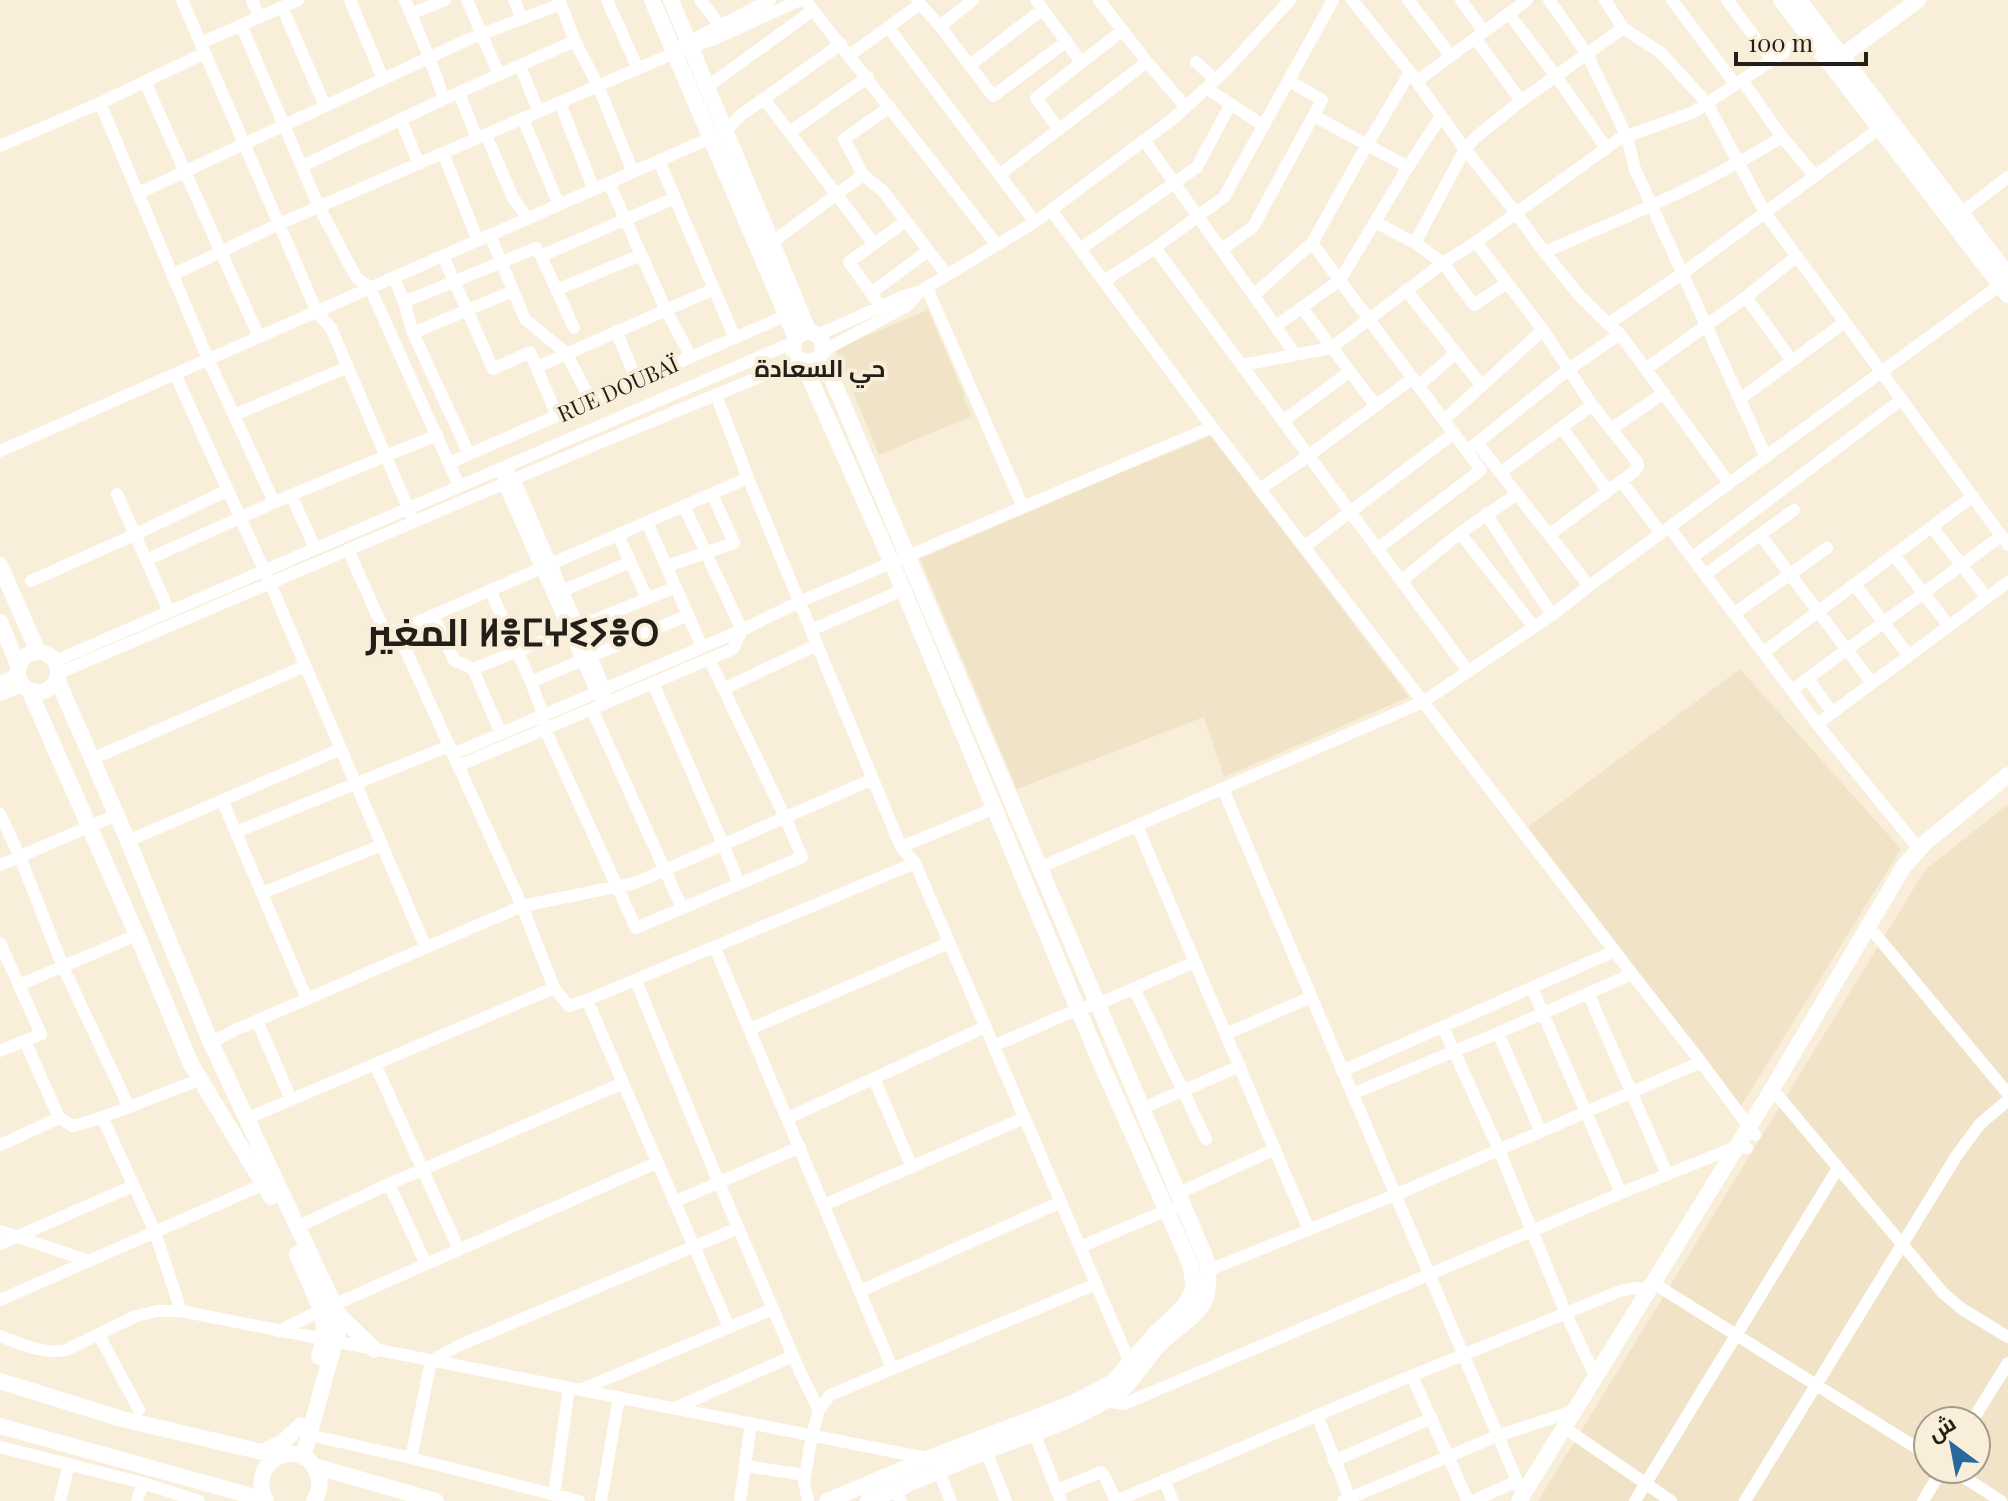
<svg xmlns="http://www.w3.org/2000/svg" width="2008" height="1501" font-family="'Playfair Display',Cairo,'Noto Sans Tifinagh',serif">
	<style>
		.built { fill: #f0e3c8; fill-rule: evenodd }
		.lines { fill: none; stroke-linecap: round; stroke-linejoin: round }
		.minor { stroke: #fff; stroke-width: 12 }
		.major { stroke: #fff; stroke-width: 16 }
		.labels { text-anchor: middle; stroke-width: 8; stroke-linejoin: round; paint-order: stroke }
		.street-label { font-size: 22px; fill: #231f18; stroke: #f8eeda }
		.neighbourhood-label { font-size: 24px; font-weight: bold; fill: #231f18; stroke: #f8eeda }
		.town-label { font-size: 38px; font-weight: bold; fill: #231f18; stroke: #f8eeda }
	</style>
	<rect width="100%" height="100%" fill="#f8eeda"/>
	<path class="built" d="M928 310 964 394V400L972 416 879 455 835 349Z
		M1211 436 1409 697 1224 777 1204 717 1017 789 920 559 1120 473Z
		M1740 669 1901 849 1741 1106 1528 827Z
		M2008 804V1501H1538L1925 870ZM1928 1421H1976V1469H1928Z"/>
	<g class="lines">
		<path class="minor" d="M182 0 317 312 331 328 411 515
			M252 0 259 17
			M350 0 383 79
			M405 0 429 57 444 99
			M467 0 499 75
			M514 0 522 19
			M559 0 575 41 598 86 633 172
			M607 0 638 69
			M700 0 720 25
			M770 0 688 42 674 53 717 38 800 0
			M805 0 997 245
			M1036 0 1081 62
			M1099 0 1147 62 1186 107
			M1352 0 1410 72 1465 149 1516 213 1544 252 1579 295 1608 324 1620 334 1729 483
			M1408 0 1451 56
			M1461 0 1484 32
			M1549 0 1587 54 1627 137 1635 169 1766 457
			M1605 0 1623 28 1660 52 1707 103 1765 213 2008 545
			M1672 0 1735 84
			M1727 0 1772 60
			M920 4 940 26 993 96 1067 41
			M282 7 325 106
			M411 14 445 0
			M1509 14 1556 76 1606 148
			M241 25 319 207 356 277 370 288 459 486
			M940 26 973 0
			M888 27 1035 222
			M1475 38 1521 101
			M201 43 298 0
			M850 55 920 4 917 0
			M1196 62 1215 80
			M970 65 1043 9
			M520 66 539 112
			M1742 80 1782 137 1815 176
			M1417 81 1527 0
			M145 82 259 337
			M707 87 813 10
			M1206 88 1264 126
			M459 93 477 138
			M764 99 874 244
			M100 103 208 359 274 502
			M560 103 594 190
			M1314 116 1408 167
			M523 119 559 205
			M401 120 419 164
			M1059 130 1036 98 1123 30
			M790 132 868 77
			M486 135 513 198 528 219
			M1144 140 1295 354
			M0 146 100 103 205 53
			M443 153 478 241
			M659 161 735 338
			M302 166 444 99 575 41
			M863 175 883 191 947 275
			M999 175 1147 62
			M609 183 666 310 691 357
			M139 193 469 39 561 4
			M1051 210 1212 427 1632 974 1701 1062 1755 1135
			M1961 213 2008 177
			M1375 222 1415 243 1443 263 1474 305 1507 283
			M490 235 525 319 566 353 591 401
			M1476 242 1543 330 1592 405 1637 462 1638 466 1635 471 1608 491
			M771 243 863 175 844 139 890 107
			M1312 243 1481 470 1377 549
			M1415 243 1465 149 1476 137 1521 101 1623 28
			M1155 248 1468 671
			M1080 249 1197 167 1230 105
			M1222 249 1253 227 1322 100 1289 81
			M1544 252C1625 218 1706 184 1782 137
			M443 256 493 369 530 352 557 416
			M541 256 675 198
			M174 274 279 224 674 53
			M394 278 404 302 413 333 469 454
			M1104 281 1155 248 1224 197 1333 0
			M927 288 1023 507
			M556 290 641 255
			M1406 290 1482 386
			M919 292 1035 222 1174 118 1227 69 1290 0
			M871 293 928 251
			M1254 295 1312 243 1367 145 1410 72
			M1746 297 1792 361
			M404 302 536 248 541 256 574 328
			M881 307 849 262 906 221
			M1302 308 1376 406
			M1608 324 1683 273 1880 128
			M1276 326 1340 280 1408 167 1441 116
			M616 331 637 381
			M413 333 513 291
			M818 335 904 296 919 292 907 306 823 351
			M1242 365 1331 348 1443 263 1476 242 1619 139 1694 112 1816 31
			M537 367 714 289
			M1647 368 1746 297 1797 256
			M175 374 270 583 426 948
			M1418 386 1456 353
			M716 395 748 478 901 847 915 863 1130 1363
			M1740 399 1845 322
			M234 415 348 367
			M1444 420 1543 330
			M1283 421 1349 372
			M1611 429 1664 393
			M1477 443 1589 586
			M0 451 724 132 741 115 841 44
			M1467 451 1569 369 1620 334
			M449 463 787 315
			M504 467 514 479 605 689V703L597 693 504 484Z
			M1500 473 1592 405
			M1621 481 1661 533
			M1260 489 1308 456 1413 378
			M117 494 169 611
			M291 495 315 548
			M684 506 742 630 799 602 1212 427
			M1486 514 1552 615
			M647 522 702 647
			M1669 527 1817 724 1919 849
			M1932 527 1987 598
			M1460 533 1534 627
			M618 535 647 598
			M1549 535 1608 491 1562 428
			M1761 536 1872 683
			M1304 547 1454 433
			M348 550 384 630 397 631
			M1894 555 1949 626
			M1693 557 1902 399
			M146 560 291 495 437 435
			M667 566 734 543 712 494
			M1706 574 1794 510
			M31 581 134 535 228 490
			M1401 581 1460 533 1517 494
			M1855 585 1909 656
			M490 590 531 682 543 715 545 729 636 928 802 857 785 817 709 659
			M562 591 630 562
			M1735 613 1827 548
			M433 615 454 660 473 669
			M811 630 903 590
			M1764 652 1973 496
			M55 661 794 342
			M59 673 592 446 800 360
			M1808 679 1832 712
			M0 682 18 674
			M531 682 688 615
			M653 683 723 844 739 884
			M723 689 817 645
			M1792 690 2001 536
			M0 695 23 686
			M592 709 682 908
			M1817 724 2008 582
			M501 734 473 669 676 587
			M453 754 742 630 733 649 458 766
			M92 759 305 666
			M1223 789 1523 1495
			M222 800 307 999
			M0 814 20 857 63 967 129 1107
			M1137 826 1309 1230
			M236 832 449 746
			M128 841 341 749
			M901 847 995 808
			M0 865 116 815
			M1041 867 1423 702 1552 615 1589 586 2007 280
			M262 893 382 845
			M1876 935 2008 1094
			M0 943 41 1034 0 1051
			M715 948 892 1368
			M636 981 719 1183 800 1372 819 1410
			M19 985 137 935
			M554 988 569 1006 587 1000 915 863
			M1134 988 1206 1139
			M1532 988 1621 1193
			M1589 995 1667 1174
			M587 1000 729 1327
			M257 1021 291 1099
			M1443 1027 1499 1150 1566 1314 1596 1378
			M750 1029 949 943
			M1498 1033 1541 1132
			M1226 1034 1311 997
			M25 1041 59 1118 73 1126C117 1115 157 1094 200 1080
			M211 1043 235 1030 522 906 635 883 873 779
			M994 1046 1078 1009 1098 1004 1195 962
			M375 1064 459 1250
			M1342 1071 1615 951
			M874 1079 912 1167
			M1352 1094 1498 1033 1632 974
			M1779 1097 1943 1293 1962 1309 2008 1337
			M1143 1108 1240 1066
			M248 1118 554 988 522 906 397 631 748 478
			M788 1118 985 1027
			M103 1119 155 1232 181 1311
			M0 1145 59 1118
			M389 1184 426 1264
			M1179 1193 1275 1149
			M674 1202 800 1147
			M824 1205 1024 1118
			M297 1227 389 1184 623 1083
			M0 1231 89 1261
			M0 1244 133 1186
			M1080 1247 1172 1208
			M1209 1270 1395 1195 1701 1062
			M1661 1288 1928 1455
			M860 1291 1061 1202
			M0 1300 271 1181
			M279 1331 322 1310 656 1163
			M99 1335 139 1410
			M0 1336C21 1344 44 1355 66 1350L136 1316 157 1311H181L931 1459
			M1412 1376 1468 1501
			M580 1390 773 1309
			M1105 1401 1124 1404 1621 1193 1736 1147 1747 1148
			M675 1408 793 1356
			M1317 1415 1351 1501
			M1972 1421 2008 1363
			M1034 1433 1061 1501
			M1572 1433 1671 1501
			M309 1435 411 1458 579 1501
			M0 1447 143 1483 199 1501
			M986 1451 1006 1501
			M411 1458 431 1361 460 1345 738 1228
			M1334 1461 1432 1418
			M745 1466 805 1475
			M1951 1469 2001 1501
			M939 1472 951 1501
			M1164 1480 1173 1501
			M896 1490 901 1501
			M1057 1490 1101 1472 1105 1477 1116 1501 1377 1390 1620 1291 1634 1288 1650 1289
			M554 1495 569 1388
			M60 1501 69 1464
			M137 1501 143 1483
			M601 1501 619 1397
			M740 1501 751 1423
			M808 1501 804 1482 812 1435 819 1410 830 1395 1096 1284
			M1343 1501 1497 1436 1574 1411
			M1473 1501 1517 1481
			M1635 1501 1838 1168
			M1745 1501 1957 1155 1980 1124 2008 1100
			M1923 1501 1942 1469"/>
		<path class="major" d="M652 0 796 338
			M671 0 809 332
			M1781 0 2008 295
			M1799 0 2008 275
			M1836 62 1842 56 1918 0
			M793 347a15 15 0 1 1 30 0a15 15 0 1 1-30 0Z
			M822 355 1206 1259C1216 1310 1194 1312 1161 1343 1145 1358 1135 1381 1116 1394 1078 1421 1031 1433 987 1451 947 1467 908 1485 868 1501
			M802 361 892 563 1096 1052 1174 1227 1190 1264 1194 1288 1185 1305 1155 1334 1113 1382 1073 1403 929 1458 827 1501
			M0 565 38 652
			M0 622 19 667
			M18 672a20 20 0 1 1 40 0a20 20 0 1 1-40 0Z
			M57 679 128 841 211 1043 339 1315V1327L303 1457
			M29 690 137 935 191 1064 271 1197
			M297 1254 323 1314 324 1339 319 1357
			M339 1315 375 1350
			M0 1381 122 1419 279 1456
			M0 1426 266 1500
			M263 1452 283 1442 301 1425
			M314 1466 436 1501
			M266 1501C245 1462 299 1435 316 1470 322 1481 320 1491 314 1501
			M1519 1501 1768 1096 1904 866 1926 842 2008 775"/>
	</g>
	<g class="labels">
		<g class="street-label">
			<text transform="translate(618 389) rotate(-24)" y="8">RUE DOUBAÏ</text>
		</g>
		<g class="neighbourhood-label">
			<text x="820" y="377">حي السعادة</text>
		</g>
		<g class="town-label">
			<text x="513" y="646">المغير ⵍⴻⵎⵖⵉⵢⴻⵔ</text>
		</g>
	</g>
	<g transform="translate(1952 1445) rotate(328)"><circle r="38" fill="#f8eeda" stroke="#a39b8c" stroke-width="2"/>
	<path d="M0-6L14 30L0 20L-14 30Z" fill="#29689e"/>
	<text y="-12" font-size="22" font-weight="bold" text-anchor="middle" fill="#231f18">ش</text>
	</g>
	<path d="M1736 52v12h130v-12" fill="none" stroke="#231f18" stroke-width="4"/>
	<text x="1748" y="52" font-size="24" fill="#231f18" stroke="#f8eeda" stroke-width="6" paint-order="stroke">100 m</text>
</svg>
